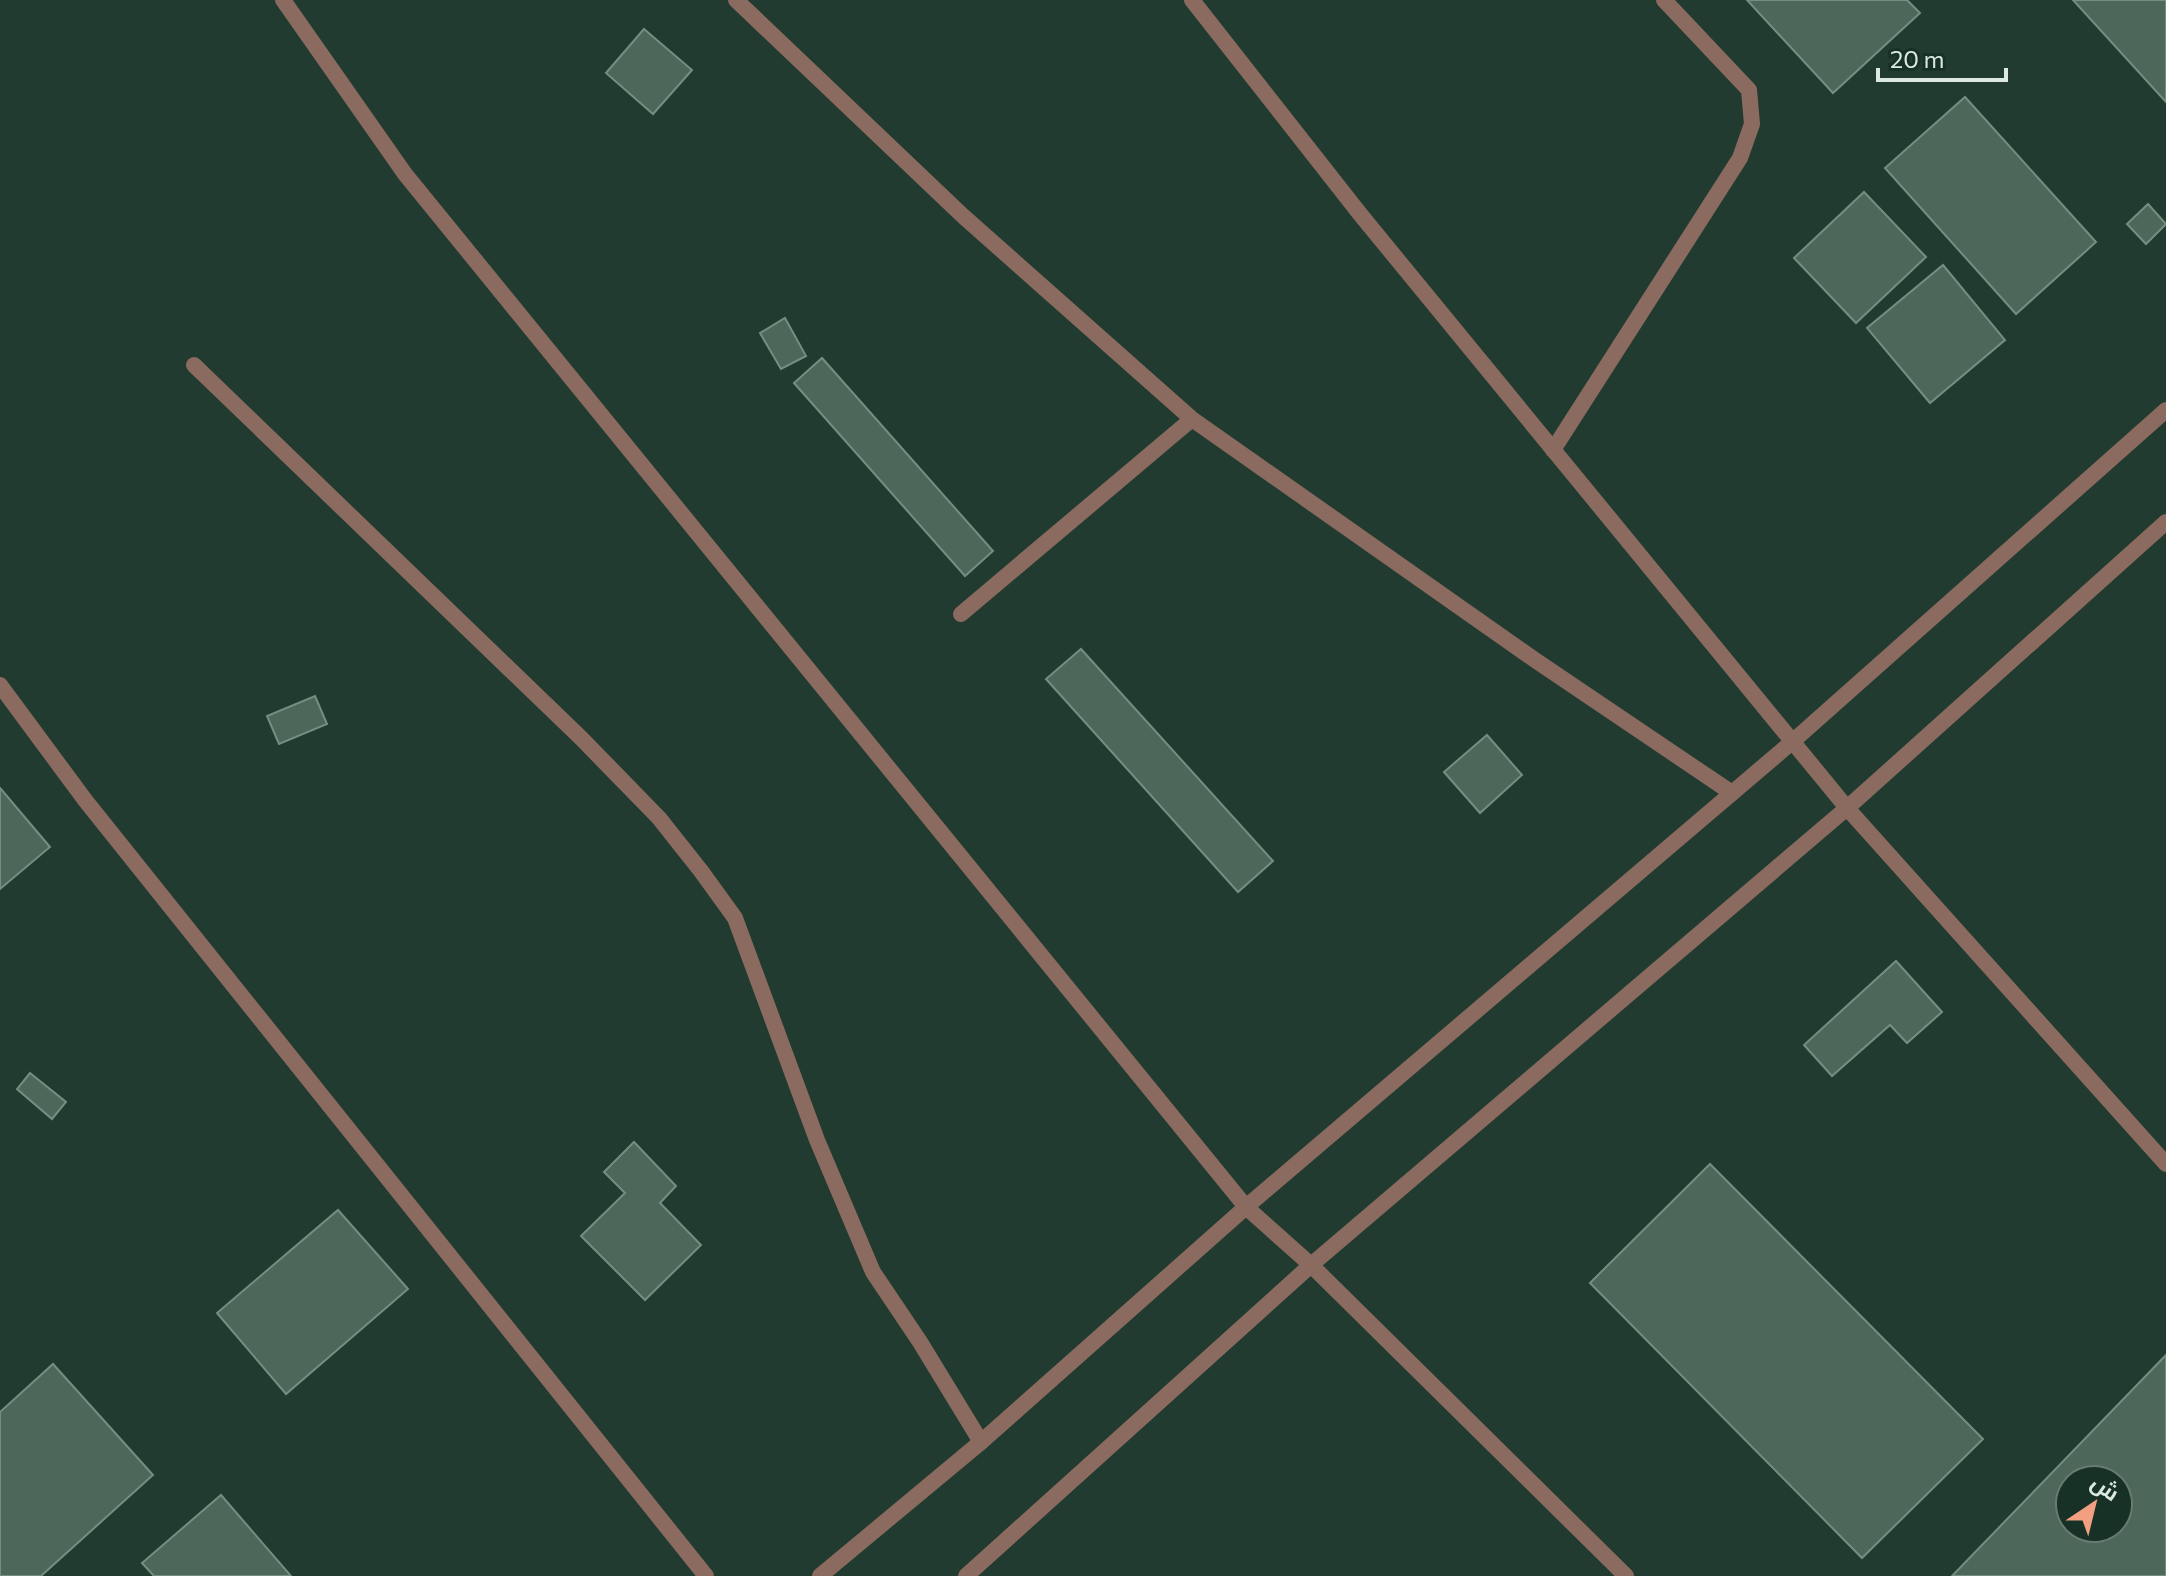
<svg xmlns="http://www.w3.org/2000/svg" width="2166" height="1576" font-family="Commissioner,Cairo,sans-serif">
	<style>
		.building { fill: #4d675a; stroke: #748f82; stroke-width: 2; fill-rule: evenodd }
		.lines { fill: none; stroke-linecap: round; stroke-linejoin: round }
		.lane { stroke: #8b6b5f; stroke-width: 16 }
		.street { stroke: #8b6b5f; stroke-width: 16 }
	</style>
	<rect width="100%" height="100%" fill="#223b30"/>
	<path class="building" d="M1747 0H1907L1920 13 1833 93Z
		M2073 0H2166V102Z
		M644 29 692 70 653 114 606 73Z
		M1965 97 2096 242 2016 314 1885 168Z
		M1864 192 1926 257 1856 323 1794 258Z
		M2148 204 2166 224 2146 244 2127 224Z
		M1943 265 2005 340 1930 403 1867 328Z
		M785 318 806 356 781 369 760 333Z
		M822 358 993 551 965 576 794 383Z
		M1081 649 1273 861 1238 892 1046 679Z
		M315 696 327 724 279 744 267 716Z
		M1487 735 1522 775 1480 813 1444 772Z
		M0 788 50 847 0 889Z
		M1896 961 1942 1012 1907 1043 1890 1025 1832 1076 1804 1045Z
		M30 1073 66 1102 52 1119 17 1089Z
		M634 1142 676 1186 660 1203 701 1245 645 1300 581 1236 625 1193 604 1172Z
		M1710 1164 1983 1439 1862 1558 1590 1283Z
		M338 1210 408 1289 286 1394 217 1313Z
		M2166 1355V1576H1952ZM2070 1480H2118V1528H2070Z
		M53 1364 153 1475 41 1576H0V1412Z
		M221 1495 291 1576H154L142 1563Z"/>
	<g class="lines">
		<path class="lane" d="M283 0 405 174 1246 1207
			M736 0 963 216 1192 419 1535 660 1732 793
			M194 365 581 738 659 818 701 871 735 918 817 1140 873 1272 920 1342 981 1442
			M1553 450 1740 158 1752 124 1749 90 1664 0
			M961 614 1192 419
			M0 685 85 800 706 1576
			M1311 1265 1626 1576"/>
		<path class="street" d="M1192 0 1360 214 1847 808 2166 1164
			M1246 1207 1311 1265
			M820 1576 981 1442 1246 1207 1792 742 2166 410
			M966 1576 1311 1265 1847 808 2166 522"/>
	</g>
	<g transform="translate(2094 1504) rotate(35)"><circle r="38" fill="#183126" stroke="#667b71" stroke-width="2"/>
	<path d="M0-6L14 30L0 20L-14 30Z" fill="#f2a081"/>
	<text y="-12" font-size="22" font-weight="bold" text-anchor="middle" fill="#dbe9e1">ش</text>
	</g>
	<path d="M1878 68v12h128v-12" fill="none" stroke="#dbe9e1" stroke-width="4"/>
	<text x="1890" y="68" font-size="24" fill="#dbe9e1" stroke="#183126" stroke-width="6" paint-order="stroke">20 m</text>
</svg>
